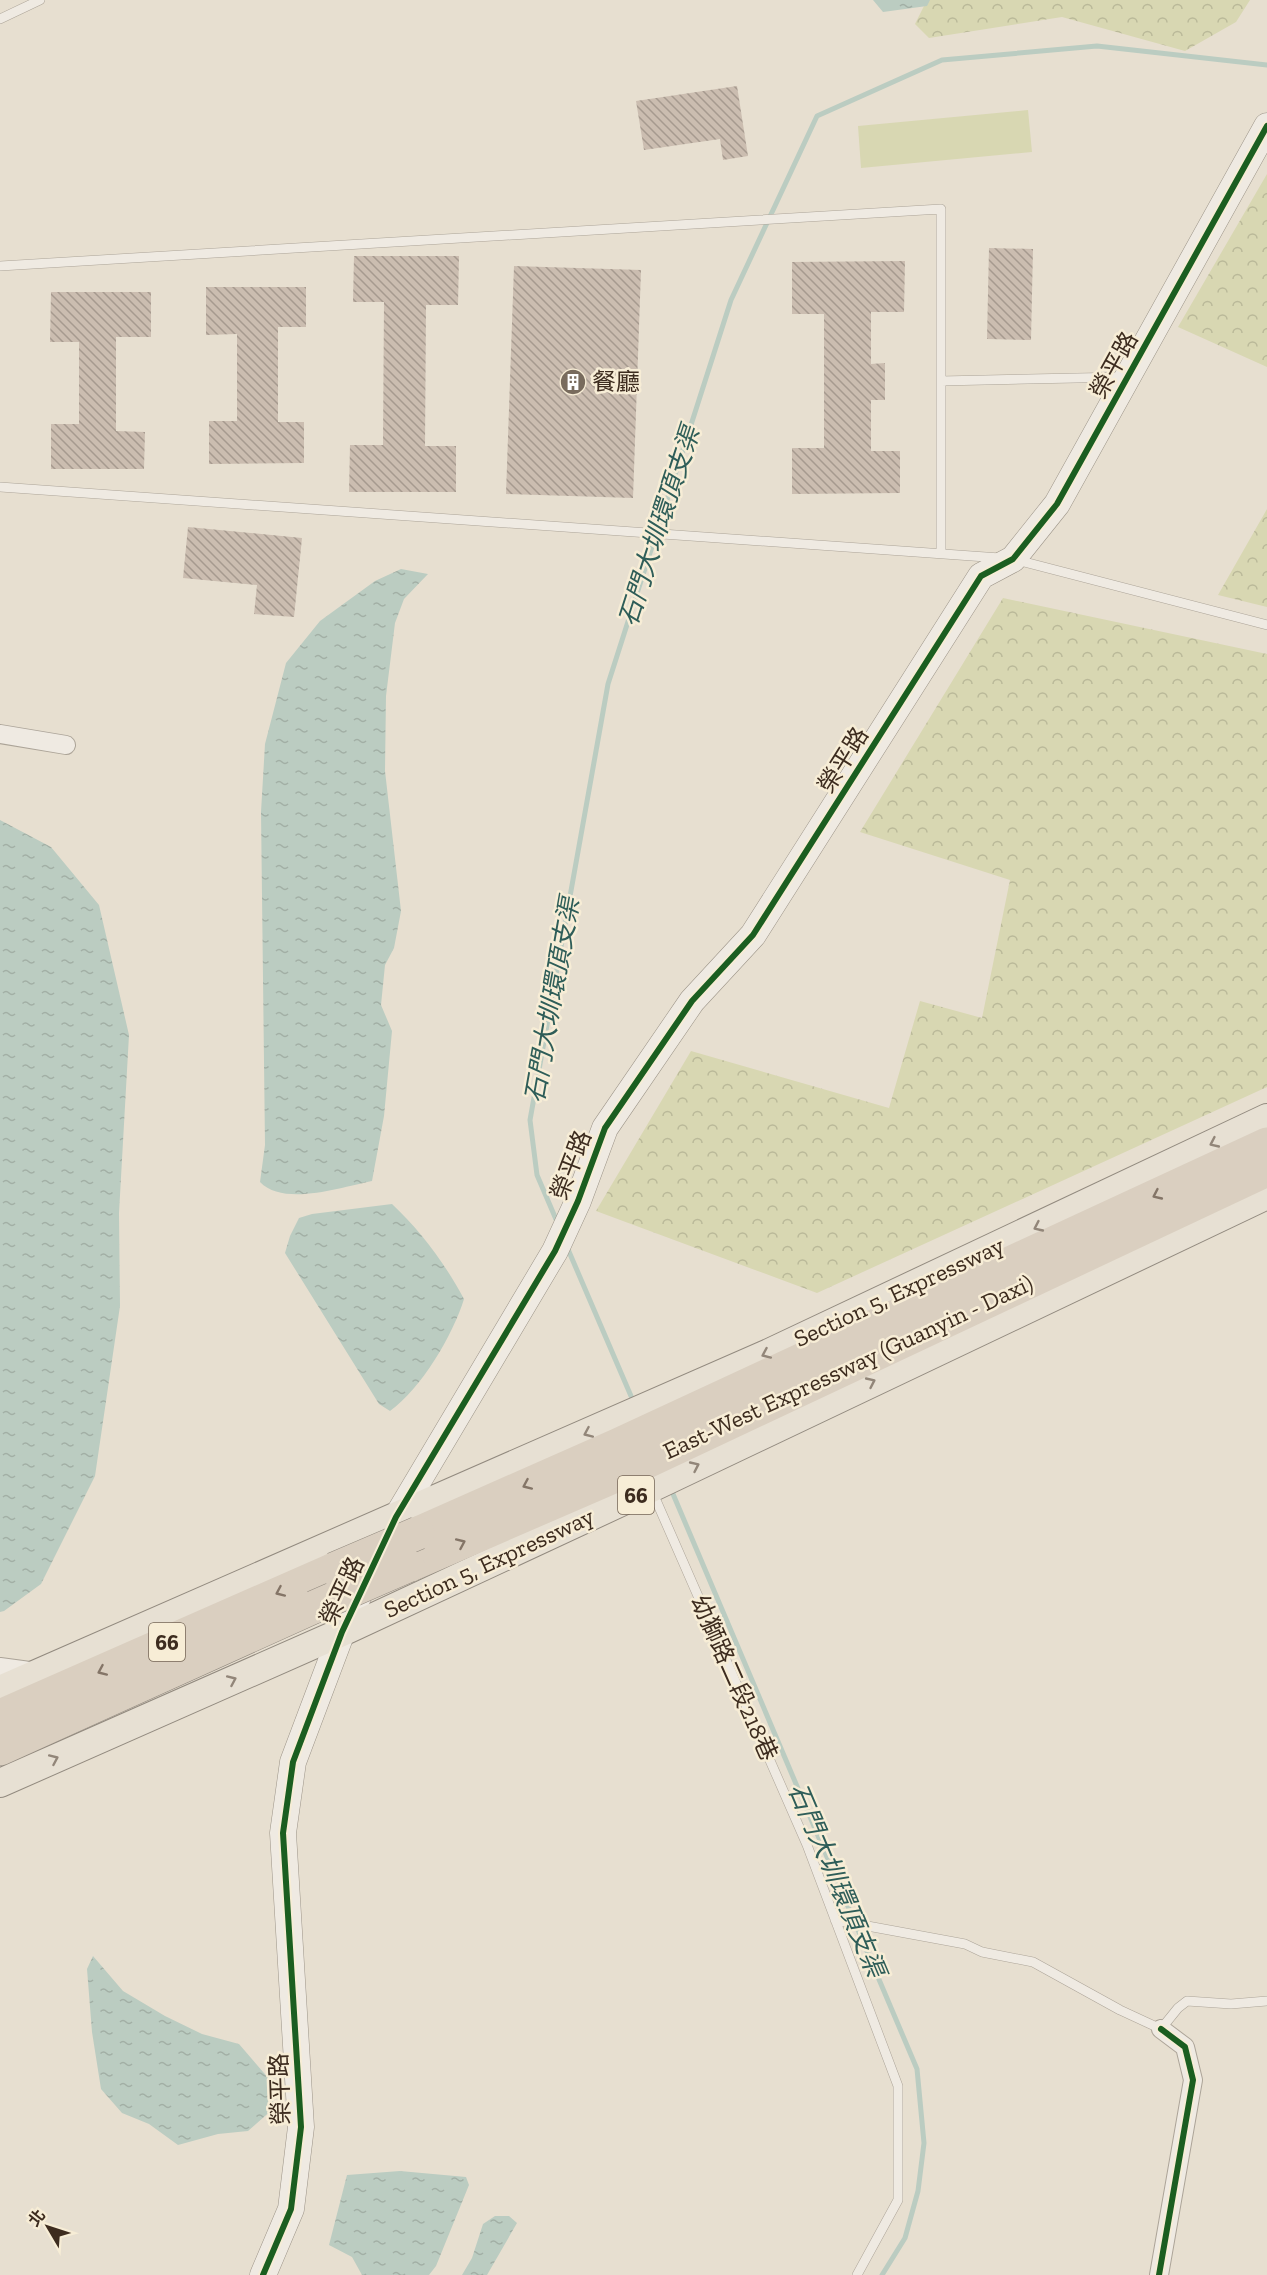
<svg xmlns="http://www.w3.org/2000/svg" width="1267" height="2275" font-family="'Zilla Slab','Noto Sans TC',serif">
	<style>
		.forest { fill: url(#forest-crowns) }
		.pitch { fill: #d8d7b2 }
		.water { fill: url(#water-ripples) }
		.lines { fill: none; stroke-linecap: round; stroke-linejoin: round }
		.stream { stroke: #bbccc1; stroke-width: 5 }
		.building { fill: url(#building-back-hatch) }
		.lane-casing { stroke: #aca498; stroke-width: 10 }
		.street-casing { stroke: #aca498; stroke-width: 20 }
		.secondary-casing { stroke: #9c9488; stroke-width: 27 }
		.primary-casing { stroke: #928a7f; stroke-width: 30 }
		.highway-casing { stroke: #928a7f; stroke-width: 34 }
		.lane { stroke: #efeae2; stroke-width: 9 }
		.street { stroke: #efeae2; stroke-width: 18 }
		.secondary { stroke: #efeae2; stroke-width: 26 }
		.primary { stroke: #e7e0d3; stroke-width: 28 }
		.highway { stroke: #dacfc0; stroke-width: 33 }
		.highway-bridge-casing { stroke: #928a7f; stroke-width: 34; stroke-linecap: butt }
		.highway-bridge { stroke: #dacfc0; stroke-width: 33 }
		.cycleway-casing { stroke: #f7edd6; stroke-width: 10 }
		.cycleway { stroke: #1b5e20; stroke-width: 6 }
		.oneway { stroke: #928679 }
		.oneway2 { stroke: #847567 }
		.labels { text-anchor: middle; stroke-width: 5; stroke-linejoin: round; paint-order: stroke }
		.shield { fill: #f7edd6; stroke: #756656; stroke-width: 1.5 }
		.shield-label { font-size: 22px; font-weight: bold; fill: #3d2c1f }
		.street-label { font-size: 24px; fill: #3d2c1f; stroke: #f7edd6 }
		.poi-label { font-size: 24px; fill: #3d2c1f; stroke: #f7edd6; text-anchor: start }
		.water-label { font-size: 26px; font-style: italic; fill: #2e5d58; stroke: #f7edd6 }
	</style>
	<defs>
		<pattern id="forest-crowns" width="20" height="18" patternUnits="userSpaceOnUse" patternTransform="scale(1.5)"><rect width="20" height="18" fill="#d8d7b2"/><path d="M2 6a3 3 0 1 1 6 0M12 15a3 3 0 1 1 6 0" fill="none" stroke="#bab999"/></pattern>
		<pattern id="water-ripples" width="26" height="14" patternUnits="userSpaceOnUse" patternTransform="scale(1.5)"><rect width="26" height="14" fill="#bbccc1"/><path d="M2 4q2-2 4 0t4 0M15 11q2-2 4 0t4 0" fill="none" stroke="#a2afa5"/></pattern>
		<pattern id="building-back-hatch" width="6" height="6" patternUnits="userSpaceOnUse" patternTransform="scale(1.5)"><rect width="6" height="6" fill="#cbbdb0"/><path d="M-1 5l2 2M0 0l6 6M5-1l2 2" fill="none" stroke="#a69a8f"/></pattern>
	</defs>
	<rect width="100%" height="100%" fill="#e7dfd0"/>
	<path class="forest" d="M927 0H1250L1236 22 1185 51 1062 17 929 38 915 24Z
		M1267 174V367L1178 327Z
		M1267 509V607L1218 595Z
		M1003 598 1267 654V1087L817 1293 596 1211 691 1051 889 1108 920 1001 982 1018 1010 880 860 832Z"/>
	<path class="pitch" d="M1028 110 1032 152 861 168 858 126Z"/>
	<path class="water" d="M873 0H930L927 6 883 12Z
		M401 569 428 574 404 599 395 623 386 696 385 771 401 911 394 948 385 965 381 1005 392 1031 384 1116 372 1181C342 1187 284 1207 260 1182L265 1145 261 812 265 744 286 663 320 621 375 581Z
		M0 820 51 847 99 905 129 1035 119 1213 120 1306 95 1476 41 1584 4 1611 0 1612Z
		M392 1204C420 1230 446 1265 464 1299 453 1335 421 1389 390 1411L379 1404 285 1253 290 1236 299 1218 312 1214Z
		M93 1956 123 1991 165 2016 202 2034 239 2044 270 2080 274 2108 248 2131 218 2134 178 2145 149 2124 122 2113 101 2089 92 2032 87 1969Z
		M400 2171 466 2177 469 2185 436 2266 429 2275H362L352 2257 329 2245 347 2175Z
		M495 2216H509L517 2223 487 2275H462L472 2258 483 2224Z"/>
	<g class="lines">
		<path class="stream" d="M558 1224 537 1175 530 1120 608 684 731 300 817 116 942 60 1097 46 1267 65
			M567 1247 631 1396
			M673 1494 917 2069 924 2143 918 2191 905 2238 882 2275"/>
	</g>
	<path class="building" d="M737 86 748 156 723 160 720 139 644 150 636 101Z
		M989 248 1033 249 1031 340 987 339Z
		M354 256H459L458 305H426L425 446H456V492H349L350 445H383L384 302H353Z
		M905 261 904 312H871V364L885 363V400H871V451H900V493L792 494V448H824V314H792V262Z
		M514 266 641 270 633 498 506 494Z
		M206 287H306V327H278V422H304V463L209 464V421H237V334L206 335Z
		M51 292H151V337H116V431L145 432 144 469H51V424H79V342H50Z
		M188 527 302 538 294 617 254 614 257 585 183 578Z"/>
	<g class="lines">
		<g class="lane-casing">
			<path id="lane" d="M0 19 40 0
				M0 266 941 209V553
				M941 381 1125 377
				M0 487 1000 558
				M1017 560 1267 625
				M652 1491 807 1845 898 2086V2200L857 2275
				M835 1920 965 1944 982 1952 1033 1962 1120 2010 1161 2029 1178 2008 1187 2001 1231 2004 1267 2001"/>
		</g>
		<g class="street-casing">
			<path id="street" d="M0 734 66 745
				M0 1667 37 1672
				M1159 2275 1193 2080 1185 2047 1161 2029"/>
		</g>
		<g class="secondary-casing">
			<path id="secondary" d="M392 1525 555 1251 578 1201 605 1128 692 1001 753 935 981 576 1013 559 1057 504 1267 126
				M263 2275 291 2209 301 2127 283 1833 293 1762 342 1632 367 1577"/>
		</g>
		<g class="primary-casing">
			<path id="primary" d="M0 1690 769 1353 1267 1118
				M0 1783 342 1632 651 1488 1267 1195"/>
		</g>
		<g class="highway-casing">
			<path id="highway" d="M418 1533 617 1445 1267 1144
				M408 1566 636 1467 1267 1170
				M0 1716 334 1569
				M0 1749 314 1607"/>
		</g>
		<use href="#lane" class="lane"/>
		<use href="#street" class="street"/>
		<use href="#secondary" class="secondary"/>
		<use href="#primary" class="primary"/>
		<use href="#highway" class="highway"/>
		<g class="highway-bridge-casing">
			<path id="highway-bridge" d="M334 1569 418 1533
				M314 1607 408 1566"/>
		</g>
		<use href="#highway-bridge" class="highway-bridge"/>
		<g class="cycleway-casing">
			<path id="cycleway" d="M263 2275 291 2209 301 2127 283 1833 293 1762 342 1632 396 1517 555 1251 578 1201 605 1128 692 1001 753 935 981 576 1013 559 1057 504 1267 126
				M1159 2275 1193 2080 1185 2047 1161 2029"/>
		</g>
		<use href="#cycleway" class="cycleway"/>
	</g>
	<defs><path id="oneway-chevron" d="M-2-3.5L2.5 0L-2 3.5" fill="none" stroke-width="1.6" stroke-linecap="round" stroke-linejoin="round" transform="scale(1.5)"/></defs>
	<g class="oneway">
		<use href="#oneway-chevron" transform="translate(1214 1143) rotate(155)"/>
		<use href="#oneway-chevron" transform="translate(1038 1227) rotate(155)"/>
		<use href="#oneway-chevron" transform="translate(766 1354) rotate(156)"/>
		<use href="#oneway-chevron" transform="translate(871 1382) rotate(-25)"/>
		<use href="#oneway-chevron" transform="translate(588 1433) rotate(156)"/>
		<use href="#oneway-chevron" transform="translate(695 1466) rotate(-25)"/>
		<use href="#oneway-chevron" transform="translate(232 1680) rotate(-24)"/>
		<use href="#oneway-chevron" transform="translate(54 1759) rotate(-24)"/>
	</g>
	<g class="oneway2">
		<use href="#oneway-chevron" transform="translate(1157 1195) rotate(155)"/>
		<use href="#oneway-chevron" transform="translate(527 1485) rotate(156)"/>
		<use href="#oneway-chevron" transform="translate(461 1543) rotate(-24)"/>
		<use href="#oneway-chevron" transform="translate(280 1592) rotate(156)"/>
		<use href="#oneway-chevron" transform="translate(102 1671) rotate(156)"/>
	</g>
	<defs>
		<g id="building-disc" transform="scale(1.35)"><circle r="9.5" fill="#786b5d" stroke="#f7edd6"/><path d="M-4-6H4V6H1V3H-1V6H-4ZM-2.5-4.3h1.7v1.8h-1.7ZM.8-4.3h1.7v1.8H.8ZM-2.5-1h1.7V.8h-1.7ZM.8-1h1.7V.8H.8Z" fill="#fff"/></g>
	</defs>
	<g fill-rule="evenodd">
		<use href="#building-disc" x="573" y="382"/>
	</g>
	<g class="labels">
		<g class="shield">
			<rect x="618" y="1476" width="36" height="38" rx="4.5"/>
			<rect x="149" y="1623" width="36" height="38" rx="4.5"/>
		</g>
		<g class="shield-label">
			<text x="636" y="1503">66</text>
			<text x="167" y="1650">66</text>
		</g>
		<g class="street-label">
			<text transform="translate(1114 365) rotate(-61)" y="8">榮平路</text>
			<text transform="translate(843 760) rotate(-58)" y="8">榮平路</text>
			<text transform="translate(571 1165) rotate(-69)" y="8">榮平路</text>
			<text transform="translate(899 1292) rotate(-25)" y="8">Section 5, Expressway</text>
			<text transform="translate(848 1367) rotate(-25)" y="8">East-West Expressway (Guanyin - Daxi)</text>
			<text transform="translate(489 1563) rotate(-25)" y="8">Section 5, Expressway</text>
			<text transform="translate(342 1591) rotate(-65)" y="8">榮平路</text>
			<text transform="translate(734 1678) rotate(66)" y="8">幼獅路二段218巷</text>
			<text transform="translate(280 2089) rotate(-92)" y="8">榮平路</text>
		</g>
		<g class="poi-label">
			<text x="592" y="390">餐廳</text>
		</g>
		<g class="water-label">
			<text transform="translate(659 526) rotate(-72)" y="9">石門大圳環頂支渠</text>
			<text transform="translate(552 1000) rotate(-80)" y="9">石門大圳環頂支渠</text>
			<text transform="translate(837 1880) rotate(67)" y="9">石門大圳環頂支渠</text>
		</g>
	</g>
	<g transform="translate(48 2227) rotate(309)" stroke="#f7edd6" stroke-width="4.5" paint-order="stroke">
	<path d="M0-4.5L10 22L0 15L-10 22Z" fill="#3d2c1f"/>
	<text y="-9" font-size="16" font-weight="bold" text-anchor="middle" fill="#3d2c1f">北</text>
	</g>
</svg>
